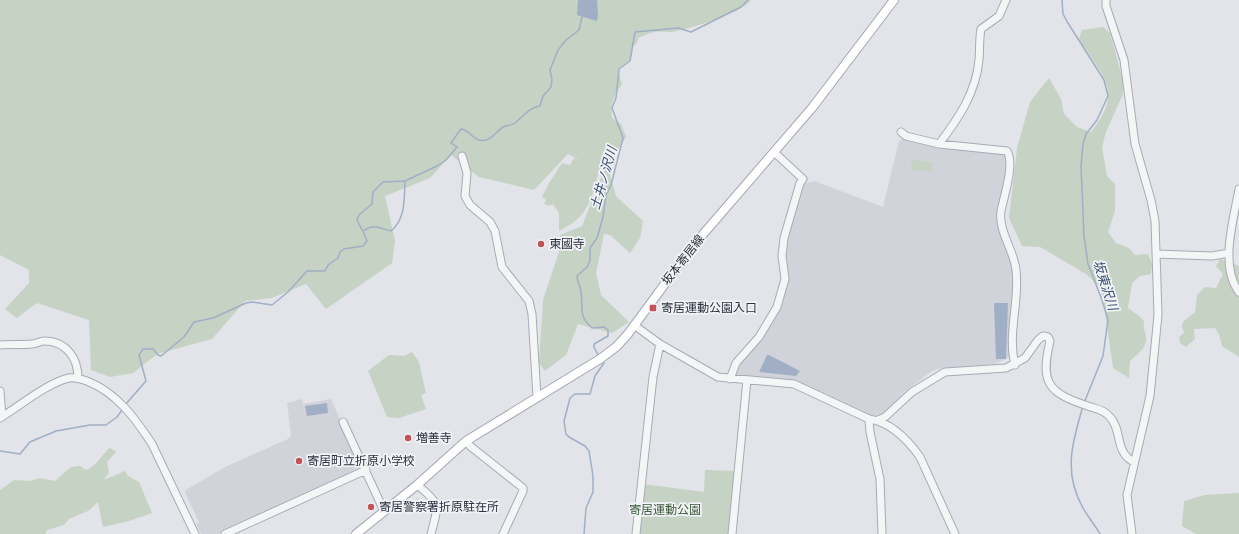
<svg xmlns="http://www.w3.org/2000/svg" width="1239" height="534" font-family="Helvetica,'Noto Sans JP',sans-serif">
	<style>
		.built { fill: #d0d3da }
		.green { fill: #c6d2c4 }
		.water { fill: #a0afc5 }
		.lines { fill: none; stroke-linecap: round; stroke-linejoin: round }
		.stream { stroke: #a0afc5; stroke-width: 1.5 }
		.minor-casing { stroke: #a7abb3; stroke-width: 9 }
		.major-casing { stroke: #a2a7b3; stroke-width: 10 }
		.minor { stroke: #f4f5f7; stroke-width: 7 }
		.major { stroke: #fff; stroke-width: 8 }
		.poi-dot { fill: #c25359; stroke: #f1f3f6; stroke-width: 1.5 }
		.labels { text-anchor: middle; stroke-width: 3.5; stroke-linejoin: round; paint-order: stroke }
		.poi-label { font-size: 12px; fill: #2b313f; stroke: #f1f3f6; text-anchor: start }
		.street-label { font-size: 12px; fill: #2b313f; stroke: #f1f3f6 }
		.park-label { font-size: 12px; fill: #3d5a3a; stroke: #f1f3f6 }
		.water-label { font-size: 13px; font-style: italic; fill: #394d6f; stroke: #f1f3f6 }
	</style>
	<rect width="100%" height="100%" fill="#e2e4e9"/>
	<path class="built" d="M903 138 951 149 1003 153 1007 156 1005 178 996 220 1014 270 1010 357 995 364 938 369 932 371 904 392 888 410 883 413 869 417 796 381 735 375 738 364 781 303 785 242 802 184 814 181 883 207 899 141Z
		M302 399 303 404 331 399 362 469 220 534H201L196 524 199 523 185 492 186 490 225 467 288 439 291 435 287 403Z"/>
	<path class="green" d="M0 0H751C744 12 692 28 677 31 670 33 662 31 655 32 650 32 644 36 638 38L637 43 632 48 630 60 618 69 622 84C614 96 610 103 612 118L621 124 626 137 615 154 610 165V175L616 196 643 221 640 238 630 253 610 235 604 234 596 273 601 295 629 322 612 333 578 324 566 355 545 371 539 363 543 300 561 246 560 235 582 226 603 172 599 170C592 200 588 217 559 231V213L553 204 549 206 544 204 546 200 542 197 549 183 562 163 570 165 574 158 581 161 568 154 534 190 479 177 451 155 430 178 385 196 395 241 392 263 326 309 306 284 272 298 245 301 212 339 157 354 133 373 110 377 91 370 89 320 37 303 17 318 5 309 29 283V270L0 255Z
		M1103 27 1110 33 1123 80V94L1106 132 1102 147 1107 176 1115 184V211L1108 232 1116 243 1129 248 1135 255 1148 254 1152 264 1151 274 1140 276 1132 283 1128 308 1138 315 1144 321C1143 331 1145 329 1146 336 1148 347 1138 354 1130 361L1129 378 1113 368 1102 289 1086 274 1040 247 1022 246 1009 218 1017 148 1030 102 1049 78 1061 99 1064 114 1077 127 1091 132C1124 91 1103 77 1079 39L1082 30Z
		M912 160 932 162 931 172 911 170Z
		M1220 259 1239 266V357L1222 346 1219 334 1215 328 1194 329 1195 339 1186 347 1180 343 1179 337 1184 333 1182 327 1183 322 1195 312 1197 295 1205 287 1216 288 1223 274 1216 266Z
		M412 352 419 362 426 393 421 395 426 409 399 418 387 417 368 371 389 355 404 356Z
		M110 448 116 452 107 462 109 472 104 480 125 471 128 476 139 482 152 513 129 521 103 527 98 502 88 511 69 519 64 525 47 530 46 534H0V490L14 480 30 481 39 478 55 481 71 467 80 466 86 470C97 466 101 455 110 448Z
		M705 470 735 471 729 534H639L643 484 704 492Z
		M1239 493V534H1196L1182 526 1184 501 1205 495Z"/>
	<path class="water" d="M578 0H597L598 16 597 21 577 15Z
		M994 303H1008L1006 359H996Z
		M767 355H769L800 371 796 376 759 372Z
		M327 403 328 413 307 416 305 406Z"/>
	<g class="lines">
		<path class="stream" d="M1062 0 1063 14 1068 23 1104 80 1108 96 1097 120 1086 134 1083 144 1081 166 1084 236 1088 264 1102 300 1108 320 1103 356 1084 403
			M362 230 357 220 359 215 372 204 373 192 383 182 405 181
			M598 355 594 347V344L608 336V330L604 327 592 328C577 315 584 309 581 292 581 287 577 282 577 276L587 267 590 261V248L597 238 603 217 606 195 611 185 623 138 612 108 616 98 619 69 630 61 635 32 678 28 691 32 741 7 748 0
			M125 405 146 381 139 355 143 349H153L158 355 161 356 184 337 194 322 213 318 246 303 252 302 272 305 288 292 307 271H325L328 265 338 258 340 252 344 249 363 246 367 241 363 231C374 223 379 228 391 231 406 219 404 198 405 181L437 166 446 160 457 147 451 143 461 129C469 130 472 138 479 140 491 143 495 132 503 127 507 125 511 126 515 123 523 117 528 108 540 106L543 96 551 87 552 80 550 70 558 50 566 40 579 30 582 17
			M1083 406C1072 443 1063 473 1083 508 1088 517 1095 525 1100 534
			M0 451 20 454 30 442 56 431 90 425H106L117 417 122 410
			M584 534 586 508 593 492V476L589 451 585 446 569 437 566 434 564 421 570 398 575 394H590L595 376 604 363"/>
		<g class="minor-casing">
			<path id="minor" d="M1106 0V6L1124 60 1135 144 1151 200 1155 221 1158 315 1150 396 1127 495 1132 534
				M901 132 906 136 939 144 1007 151C1015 164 1004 196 1001 211 998 231 1014 250 1016 270 1020 301 1007 333 1015 365
				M939 144C958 119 976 93 979 60 980 49 979 39 981 29L999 16 1006 0
				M462 156 467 173 465 196 470 205 490 222 495 231 502 267 529 301 532 314 537 397
				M1239 189C1234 218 1219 266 1239 292
				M1156 254 1212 256 1229 253
				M634 325 660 344 718 377 794 384 869 419C890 422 908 440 920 457L955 534
				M0 345C11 344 21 345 32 344 36 344 40 341 44 341 66 341 78 358 78 378
				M730 379 736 363 759 337 777 307 785 279 782 256 784 238 800 183 803 179 774 152
				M0 391 2 417
				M0 418C18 407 49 382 69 378 75 377 81 379 87 381 117 393 135 418 152 444L195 534
				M869 419 870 432 880 479 882 534
				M878 420 885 417 912 392 945 372 1006 368 1025 358 1038 340 1043 336 1048 337 1050 341C1040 383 1048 393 1088 406 1096 409 1105 410 1110 417 1123 431 1114 452 1134 462
				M343 422 384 511
				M466 441 470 446 523 488V491L503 534
				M417 485C442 504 438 506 431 534
				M225 534 366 470
				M636 534 653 377 660 344
				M732 534 747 380"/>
		</g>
		<g class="major-casing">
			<path id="major" d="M356 534 417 485 466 441 600 359 616 347 628 334 692 247 812 108 894 0"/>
		</g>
		<use href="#minor" class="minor"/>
		<use href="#major" class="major"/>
	</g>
	<g class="poi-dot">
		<circle cx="541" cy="244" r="4"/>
		<rect x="649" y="304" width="8" height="8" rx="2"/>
		<circle cx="408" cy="438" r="4"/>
		<circle cx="299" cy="461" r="4"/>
		<circle cx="371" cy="507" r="4"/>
	</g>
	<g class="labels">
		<g class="poi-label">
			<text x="549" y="248">東國寺</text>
			<text x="661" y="312">寄居運動公園入口</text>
			<text x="416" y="442">増善寺</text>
			<text x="307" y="465">寄居町立折原小学校</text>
			<text x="379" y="511">寄居警察署折原駐在所</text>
		</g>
		<g class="street-label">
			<text transform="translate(683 260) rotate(-52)" y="4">坂本寄居線</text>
		</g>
		<g class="park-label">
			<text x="665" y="514">寄居運動公園</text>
		</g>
		<g class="water-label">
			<text transform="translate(603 178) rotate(-74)" y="5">土井ノ沢川</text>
			<text transform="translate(1106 285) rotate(72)" y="5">坂東沢川</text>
		</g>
	</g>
</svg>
